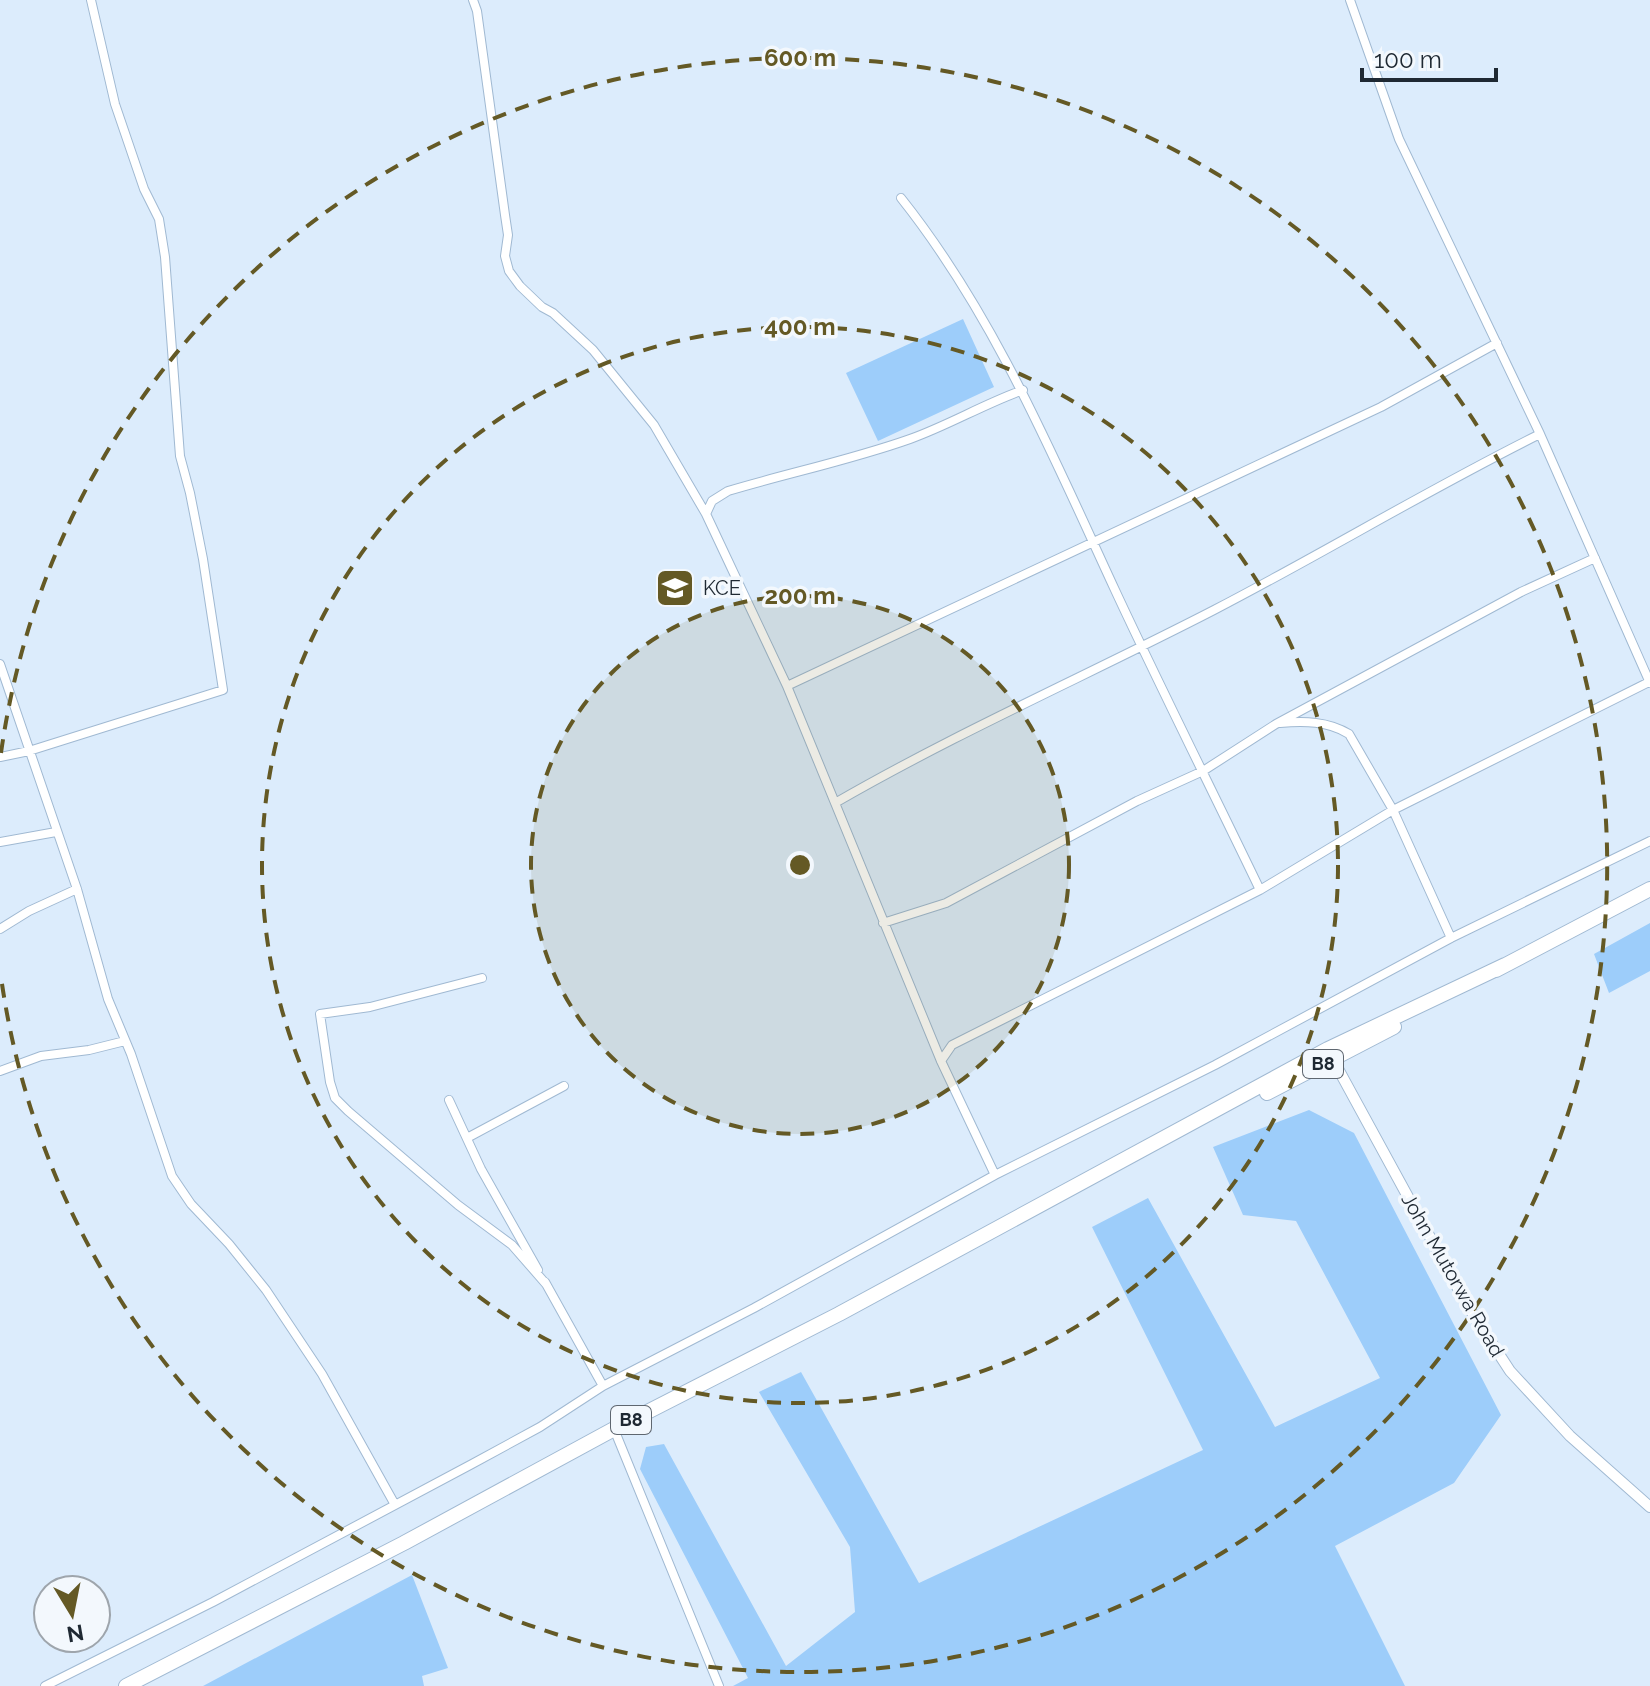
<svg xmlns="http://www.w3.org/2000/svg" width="1650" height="1686" font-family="Raleway,sans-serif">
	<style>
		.green { fill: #9dcdfa }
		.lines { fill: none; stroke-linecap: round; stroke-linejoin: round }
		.minor-casing { stroke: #a0b9d2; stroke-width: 10 }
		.tertiary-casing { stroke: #a0b9d2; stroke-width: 12 }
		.trunk-casing { stroke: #a0b9d2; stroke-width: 16 }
		.minor { stroke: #fff; stroke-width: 8 }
		.tertiary { stroke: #fff; stroke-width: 10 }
		.trunk { stroke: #fff; stroke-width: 14 }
		.ring { fill: none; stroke: #645925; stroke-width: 4; stroke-dasharray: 14 10 }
		.labels { text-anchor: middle; stroke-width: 7; stroke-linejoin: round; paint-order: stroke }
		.shield { fill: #f3f8fd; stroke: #5f6770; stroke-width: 2 }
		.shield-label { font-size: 18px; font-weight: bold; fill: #1f2933 }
		.poi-label { font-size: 20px; fill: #1f2933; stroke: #f3f8fd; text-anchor: start }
		.street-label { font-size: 20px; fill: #1f2933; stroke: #f3f8fd }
		.centre { fill: #645925; stroke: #f3f8fd; stroke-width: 4 }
		.ring-label { font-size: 24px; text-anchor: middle; font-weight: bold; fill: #645925; stroke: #f3f8fd; stroke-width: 7; stroke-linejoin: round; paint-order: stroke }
	</style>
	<rect width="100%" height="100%" fill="#dcecfc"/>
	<path class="green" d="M963 319 994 387 878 441 846 373Z
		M1650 923V971L1609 993 1594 954Z
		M1309 1110 1354 1133 1501 1415 1454 1483 1335 1546 1405 1686H733L748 1678 640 1469 646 1447 664 1444 786 1666 855 1612 850 1547 759 1392 801 1372 919 1583 1203 1450 1092 1227 1148 1198 1275 1427 1380 1378 1296 1221 1243 1215 1213 1147Z
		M412 1575 448 1668 422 1676 424 1686H203Z"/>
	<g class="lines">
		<g class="minor-casing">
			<path id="minor" d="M473 0 477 11 505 215 508 235 505 256 509 271 520 286 542 307 553 313 593 350 654 425 706 514
				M1350 0 1399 139 1540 434 1650 683
				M901 198C994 315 1052 454 1115 590 1162 691 1212 790 1260 890
				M0 664 77 889 108 999 131 1054 172 1176 191 1204 229 1244 266 1290 322 1374 394 1503
				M787 686 1381 407 1497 343
				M1280 723C1304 721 1328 721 1349 734L1393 810 1451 938
				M0 757 29 751 223 690 203 559 190 493 180 456 165 257 159 219 144 189 115 104 91 0
				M835 803C958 732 1088 675 1214 610 1324 553 1429 489 1540 434
				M0 842 56 832
				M883 923 946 903 1137 801 1203 771 1276 724 1521 592 1595 558
				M0 929 29 911 77 889
				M482 978 370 1007 320 1014 330 1082 335 1098 348 1111 458 1205 512 1245 546 1284
				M941 1061 952 1045 1260 890 1393 810 1649 682
				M0 1071 41 1056 89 1050 125 1041
				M449 1100 481 1169 538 1270
				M467 1138 564 1086
				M995 1175 941 1061 787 686 706 514 712 501 728 491C788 473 851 460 910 439 949 425 984 404 1023 390
				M545 1282 603 1386
				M614 1429 719 1686
				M45 1686 213 1602 472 1464 540 1427 603 1386 754 1308 995 1175 1215 1065 1451 938 1650 841"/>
		</g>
		<g class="tertiary-casing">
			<path id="tertiary" d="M1330 1054 1467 1305 1510 1371 1570 1436 1650 1507"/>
		</g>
		<g class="trunk-casing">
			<path id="trunk" d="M1496 970 1650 889
				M1267 1093 1394 1027
				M126 1686 404 1543 614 1429 839 1314 1328 1049 1505 965"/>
		</g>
		<use href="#minor" class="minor"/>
		<use href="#tertiary" class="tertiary"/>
		<use href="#trunk" class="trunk"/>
	</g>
	<circle cx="800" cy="865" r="269" fill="#645925" fill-opacity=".12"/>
	<g class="ring">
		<circle cx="800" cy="865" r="269"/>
		<circle cx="800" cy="865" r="538"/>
		<path d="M1 753A807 807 0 1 1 1 977"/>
	</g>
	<defs>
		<g id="school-square" transform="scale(2)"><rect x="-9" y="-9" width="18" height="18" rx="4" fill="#645925" stroke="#f3f8fd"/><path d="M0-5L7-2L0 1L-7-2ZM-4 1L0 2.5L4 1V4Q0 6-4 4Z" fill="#fff"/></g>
	</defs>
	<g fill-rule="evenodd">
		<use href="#school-square" x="675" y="588"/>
	</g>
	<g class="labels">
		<g class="shield">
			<rect x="1303" y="1050" width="40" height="28" rx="6"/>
			<rect x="611" y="1406" width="40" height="28" rx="6"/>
		</g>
		<g class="shield-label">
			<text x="1323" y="1070">B8</text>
			<text x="631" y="1426">B8</text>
		</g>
		<g class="poi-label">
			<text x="703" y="595">KCE</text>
		</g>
		<g class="street-label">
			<text transform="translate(1453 1275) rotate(60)" y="7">John Mutorwa Road</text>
		</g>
	</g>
	<circle cx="800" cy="865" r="12" class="centre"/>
	<g class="ring-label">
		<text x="800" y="66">600 m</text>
		<text x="800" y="335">400 m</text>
		<text x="800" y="604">200 m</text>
	</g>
	<g transform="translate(72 1614) rotate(170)"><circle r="38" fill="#f3f8fd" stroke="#9ea5ac" stroke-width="2"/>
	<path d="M0-6L14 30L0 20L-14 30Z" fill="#645925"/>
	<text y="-12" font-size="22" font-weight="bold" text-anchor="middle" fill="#1f2933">N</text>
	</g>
	<path d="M1362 68v12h134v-12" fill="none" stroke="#1f2933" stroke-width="4"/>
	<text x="1374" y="68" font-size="24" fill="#1f2933" stroke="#f3f8fd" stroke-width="6" paint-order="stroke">100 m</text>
</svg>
